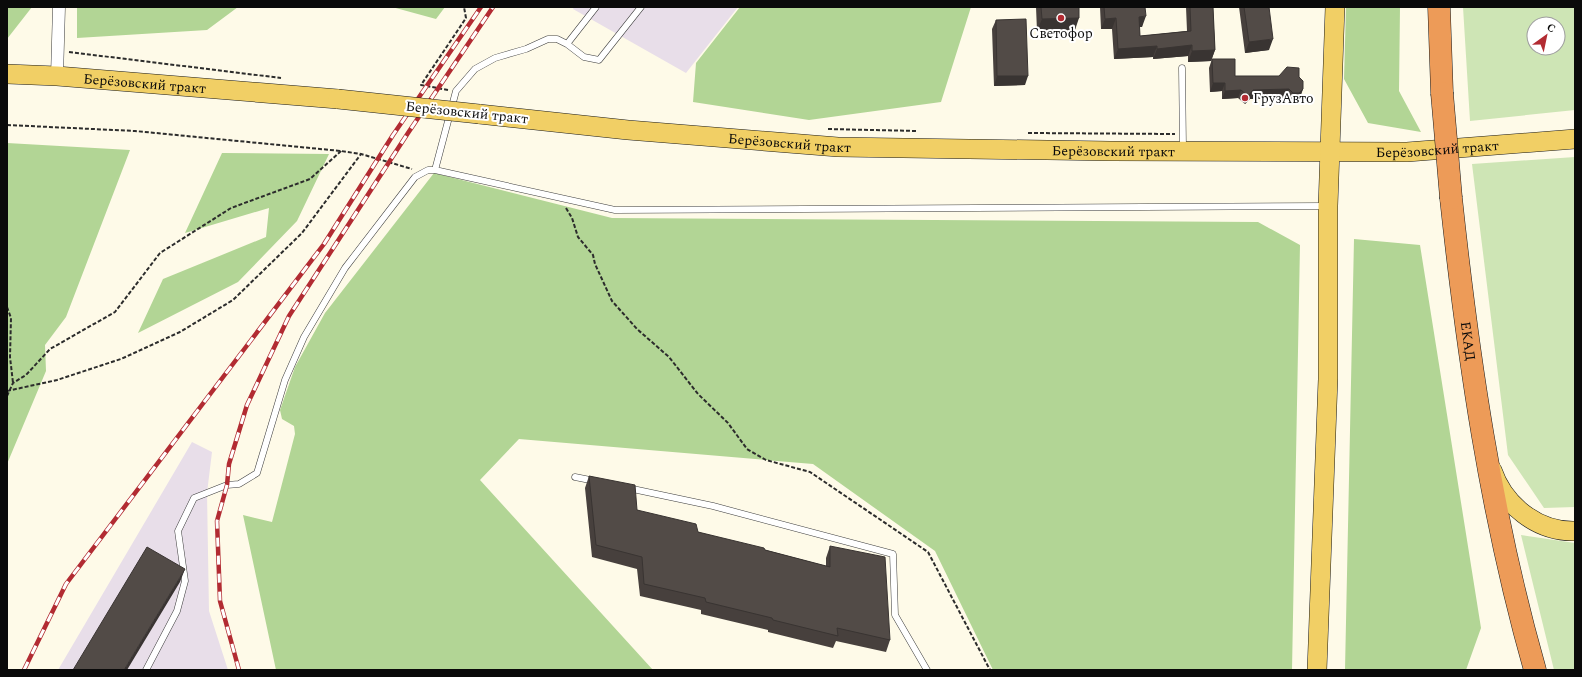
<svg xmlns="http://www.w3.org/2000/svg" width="1582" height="677" font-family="Spectral,serif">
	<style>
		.industrial { fill: #e8dee9 }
		.green { fill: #cee5b5; fill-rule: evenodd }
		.forest { fill: #b2d595 }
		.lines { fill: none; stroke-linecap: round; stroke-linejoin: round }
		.lane-casing { stroke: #3d3d3d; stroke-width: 7 }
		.street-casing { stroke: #3d3d3d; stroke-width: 13 }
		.primary-casing { stroke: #1b1b1b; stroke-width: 20 }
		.highway-casing { stroke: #1b1b1b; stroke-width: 23 }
		.path { stroke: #2c2c2c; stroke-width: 2; stroke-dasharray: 4 2; stroke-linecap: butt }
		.lane { stroke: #fff; stroke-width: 6 }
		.street { stroke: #fff; stroke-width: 12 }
		.primary { stroke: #f1cf65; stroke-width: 19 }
		.highway { stroke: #ed9b58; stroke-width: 22 }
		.rail-casing { stroke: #b22b32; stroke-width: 4.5 }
		.rail { stroke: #fff; stroke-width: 3; stroke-dasharray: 9; stroke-linecap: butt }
		.primary-bridge-casing { stroke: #1b1b1b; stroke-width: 20; stroke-linecap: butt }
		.highway-bridge-casing { stroke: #1b1b1b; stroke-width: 23; stroke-linecap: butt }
		.primary-bridge { stroke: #f1cf65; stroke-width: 19 }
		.highway-bridge { stroke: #ed9b58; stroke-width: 22 }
		.wall { fill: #47403d }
		.shaded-wall { fill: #393432 }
		.building { fill: #524b47; stroke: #393432 }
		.poi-dot { fill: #b22b32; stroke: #fff; stroke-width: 1.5 }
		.labels { text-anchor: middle; stroke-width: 4; stroke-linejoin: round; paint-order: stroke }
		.poi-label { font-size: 14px; fill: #0a0a0a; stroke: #fff }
		.street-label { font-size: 14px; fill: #0a0a0a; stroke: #fff }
	</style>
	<rect width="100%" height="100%" fill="#fefae8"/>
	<path class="industrial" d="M574 7H738L686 73 573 9Z
		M192 442 212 452 207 493 209 611 228 670H58Z"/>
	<path class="green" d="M1463 7H1575V110L1470 121ZM1534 24H1558V48H1534Z
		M1575 157V507L1544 508 1508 455 1472 164Z
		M1521 535 1575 543V670H1554Z"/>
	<path class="forest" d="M7 7H32L7 39Z
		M77 7H238L207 30 77 38Z
		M392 7H445L436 19Z
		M740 7H971L941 102 809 120 693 102 696 63Z
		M1346 7H1400L1399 91 1421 132 1368 123 1344 79Z
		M7 143 130 150 66 317 45 345 46 371 7 464Z
		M222 153 329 154 297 221 238 282 138 333 163 279 266 237 269 208 185 233Z
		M434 173 612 218 1258 222 1300 245 1292 670H993L935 551 813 464 519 439 480 480 653 670H276L243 515 272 522 295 434 294 426 282 419 280 410 295 367 325 313Z
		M1354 239 1420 245 1481 628 1466 670H1345Z"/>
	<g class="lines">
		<g class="lane-casing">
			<path id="lane" d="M596 7 567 44 584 57 599 60 641 7
				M1182 68 1183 148
				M435 170 456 91 475 69 495 58 526 49 548 39H557L567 44
				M575 477 595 481
				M628 488 713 506 893 554 895 615 927 670
				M146 670 177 611 185 581 178 531 194 498 227 485 239 484 257 473 285 380 304 337 345 268 415 177 428 170H435L615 210 1327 206"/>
		</g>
		<g class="street-casing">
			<path id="street" d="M57 76 59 7"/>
		</g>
		<g class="primary-casing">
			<g id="primary">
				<path id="s1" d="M7 74 57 76 338 99"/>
				<path id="s2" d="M479 114 628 130 838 147 1110 151 1407 152 1575 139"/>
				<path d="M1492 470C1504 505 1537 532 1575 531"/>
				<path d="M1317 670 1328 379V206L1335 7"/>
			</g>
		</g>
		<g class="highway-casing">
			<g id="highway">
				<path d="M1439 7 1442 93"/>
				<path id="s3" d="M1451 198C1468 357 1491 516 1535 670"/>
			</g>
		</g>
		<path class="path" d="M69 52 281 78
			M448 90 421 85 466 18 464 7
			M7 125 135 131 341 151 361 154 412 169
			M828 129 917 131
			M1028 133 1175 134
			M566 208 572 218 578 237 593 255 595 264 612 301 637 329 669 357 698 394 728 423 747 449 766 460 810 472 928 552 990 670
			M7 307 11 318 10 357 13 383
			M7 391 57 380 121 359 180 332 233 300 302 233 361 154
			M7 396 13 383 26 375 50 349 115 312 160 253 231 208 310 179 341 151"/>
		<use href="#lane" class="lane"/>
		<use href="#street" class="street"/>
		<use href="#primary" class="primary"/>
		<use href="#highway" class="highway"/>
		<g class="rail-casing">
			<path id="rail" d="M24 670 66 584 324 244 393 135 481 7
				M239 670 220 601 217 521 227 485 229 464 247 405 289 316 408 133 493 7"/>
		</g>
		<use href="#rail" class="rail"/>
		<g class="primary-bridge-casing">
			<path id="primary-bridge" d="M338 99 479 114"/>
		</g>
		<g class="highway-bridge-casing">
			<path id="highway-bridge" d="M1442 93 1451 198"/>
		</g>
		<use href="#primary-bridge" class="primary-bridge"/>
		<use href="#highway-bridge" class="highway-bridge"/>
	</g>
	<path class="wall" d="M1036 7H1079L1075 30 1037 31Z
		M1100 7H1145L1142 27H1139L1140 36 1187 31 1186 7H1213L1215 50 1211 61 1188 62V56L1153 59V57L1114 59 1112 29H1101Z
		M1239 7H1269V50L1245 53Z
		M996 20 1025 85 994 86 992 29Z
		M1212 59 1235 76 1299 77 1303 89 1300 97 1295 101H1290L1286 98 1250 99 1245 104 1238 98 1222 99V91L1210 92 1209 68Z
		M589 476 637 510 698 532 826 566V558L830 546 890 640 886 652 836 641 833 648 768 632V630L701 614V610L640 596 637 569 592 557 585 488Z"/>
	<path class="shaded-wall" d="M1146 16 1142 27H1135L1139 17Z
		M1079 18 1075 30 1037 31 1042 19Z
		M1116 18 1112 29H1101L1105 19Z
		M1273 39 1269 50 1245 53 1249 42Z
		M1192 45 1188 56 1153 59 1157 49Z
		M1157 46 1153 57 1114 59 1118 49Z
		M1215 50 1211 61 1188 62 1192 51Z
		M997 76H1028L1025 85 994 86Z
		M1213 83H1225L1222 91 1210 92Z
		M1289 89 1286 98 1250 99 1245 104 1248 96 1253 90Z
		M1303 89 1300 97 1295 101H1290L1293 93Z
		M1241 90 1238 98 1222 99 1225 91Z
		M185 569 180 582 127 670H124Z"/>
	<path class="building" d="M1041 7H1079V18L1042 19Z
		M1104 7H1145L1146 16 1139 17 1140 36 1191 31 1190 7H1213L1215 50 1192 51V45L1157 49V46L1118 49 1116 18 1105 19Z
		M1244 7H1269L1273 39 1249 42Z
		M1026 19 1028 76H997L996 20Z
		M1212 59H1235V76H1279L1287 67 1299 68V77L1303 81V89L1299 93H1293L1289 89 1253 90 1248 96 1241 90 1225 91V83H1213Z
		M589 476 635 485 637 510 696 524 698 532 764 548 765 550 830 567V546L885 557 890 640 837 628 838 636 773 620 772 618 706 602 705 598 644 584 642 557 596 545Z
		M147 547 185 569 124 670H73Z"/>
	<g class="poi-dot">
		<circle cx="1061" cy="18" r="4"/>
		<circle cx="1245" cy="98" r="4"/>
	</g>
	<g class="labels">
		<g class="poi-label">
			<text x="1061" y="38">Светофор</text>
			<text x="1253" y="103" text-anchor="start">ГрузАвто</text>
		</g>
		<g class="street-label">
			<text dy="5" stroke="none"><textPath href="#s1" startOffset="138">Берёзовский тракт</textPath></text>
			<text transform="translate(467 112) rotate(6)" y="5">Берёзовский тракт</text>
			<text dy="5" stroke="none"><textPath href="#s2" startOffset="312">Берёзовский тракт</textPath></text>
			<text dy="5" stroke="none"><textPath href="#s2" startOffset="960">Берёзовский тракт</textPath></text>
			<text dy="5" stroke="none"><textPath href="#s2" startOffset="636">Берёзовский тракт</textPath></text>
			<text dy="5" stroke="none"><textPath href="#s3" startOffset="144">ЕКАД</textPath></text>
		</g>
	</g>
	<rect width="1582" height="677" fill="none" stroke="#0a0a0a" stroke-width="16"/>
	<g transform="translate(1546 36) rotate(33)"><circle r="19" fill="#ffffff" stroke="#9d9d9d"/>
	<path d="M0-3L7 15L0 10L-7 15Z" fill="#b22b32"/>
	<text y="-6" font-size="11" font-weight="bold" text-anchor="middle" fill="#0a0a0a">С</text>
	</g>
</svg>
